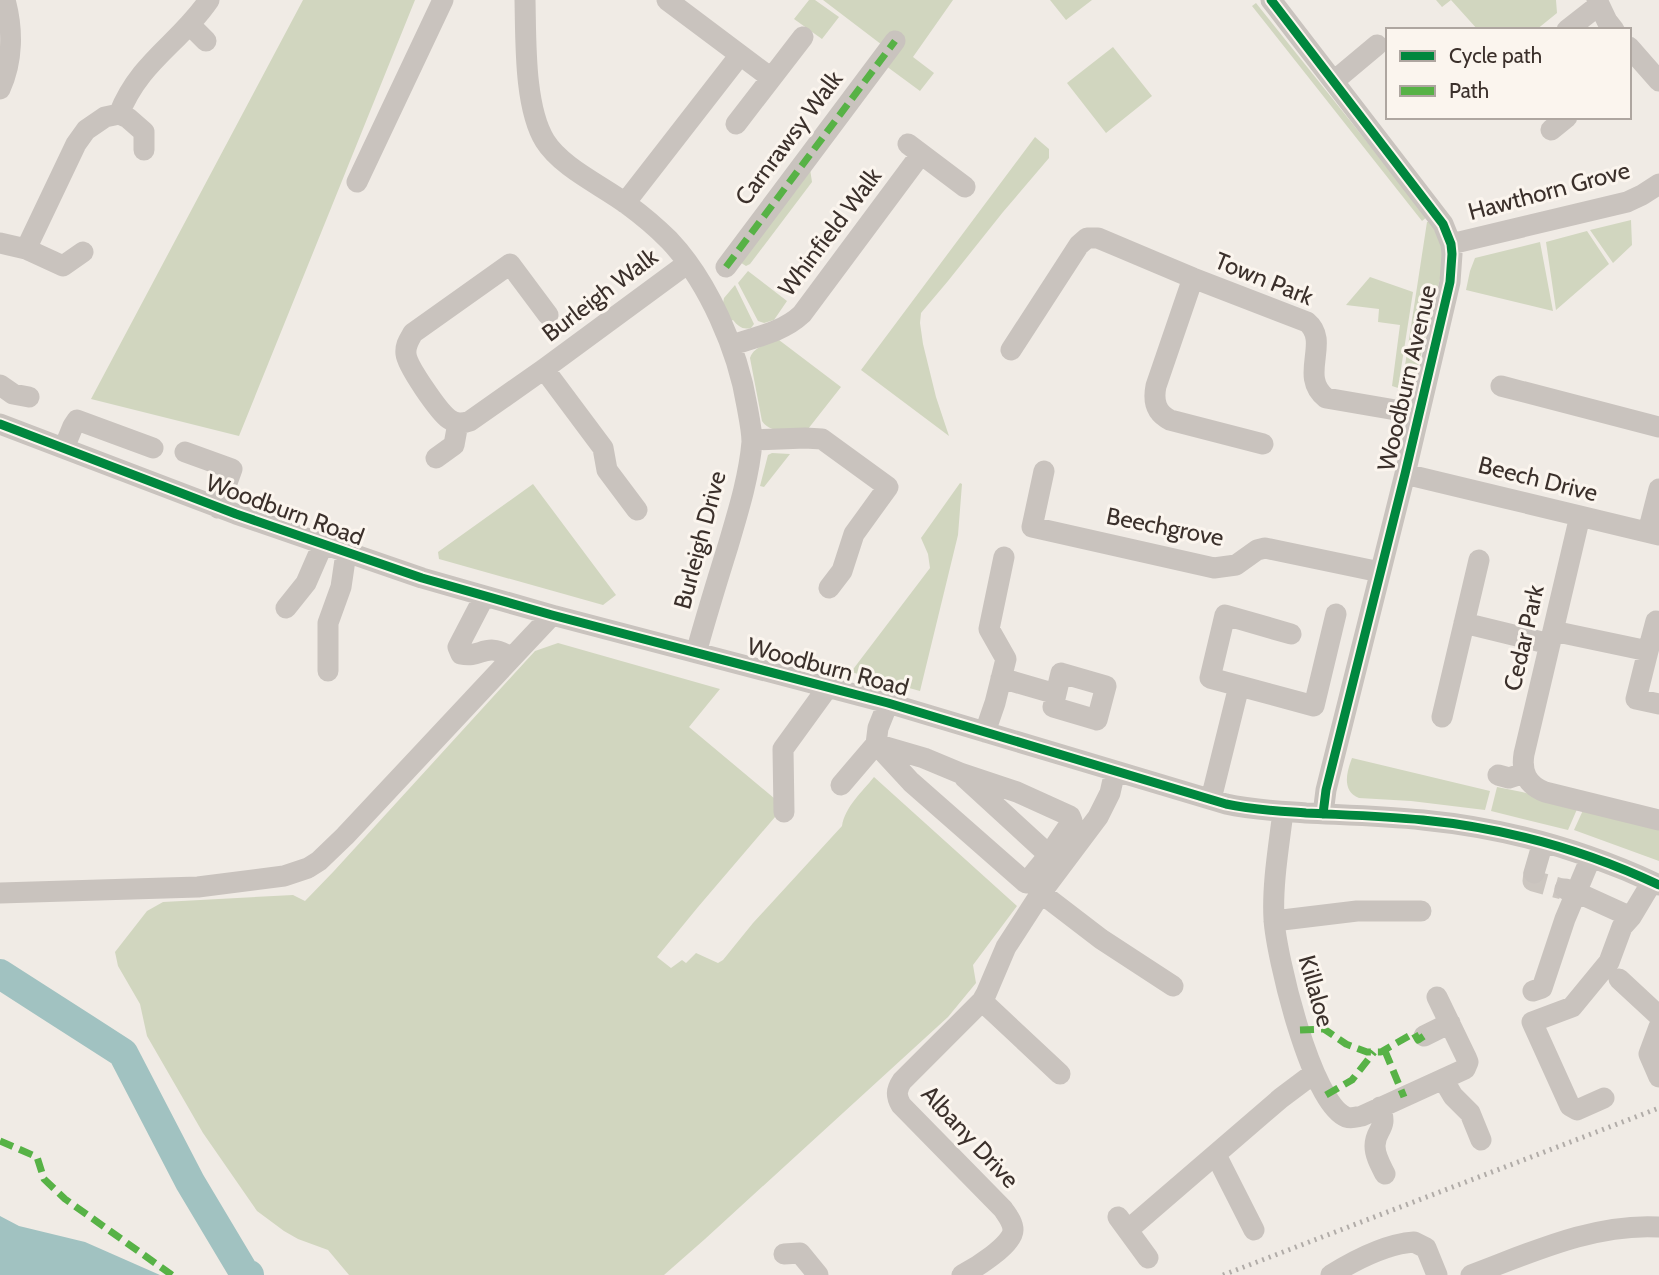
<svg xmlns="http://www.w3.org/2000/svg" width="1659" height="1275" font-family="Cabin,sans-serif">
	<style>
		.green { fill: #d1d6bf }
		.water { fill: #a1c2c1 }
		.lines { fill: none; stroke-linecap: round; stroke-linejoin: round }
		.river { stroke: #a1c2c1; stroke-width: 30 }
		.minor-tunnel { stroke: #ccc6c0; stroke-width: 21; stroke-dasharray: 21 10; stroke-linecap: butt }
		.minor { stroke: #c9c3be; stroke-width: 21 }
		.rail { stroke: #b1aca8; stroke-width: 5; stroke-dasharray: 2 5; stroke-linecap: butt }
		.quiet { stroke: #57b246; stroke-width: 7; stroke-dasharray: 14 7; stroke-linecap: butt }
		.cycleway-casing { stroke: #fbf5ee; stroke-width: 13 }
		.cycleway { stroke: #00873e; stroke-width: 9 }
		.labels { text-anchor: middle; stroke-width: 6; stroke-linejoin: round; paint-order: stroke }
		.street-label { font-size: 24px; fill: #3b302b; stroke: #fbf5ee }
	</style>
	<rect width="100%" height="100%" fill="#f0ebe5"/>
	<path class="green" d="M303 0H415L239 436 91 399Z
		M809 0H815L839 17 822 39 794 19Z
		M823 0H953L913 57 934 73 920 91 882 63 890 51Z
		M1050 0H1092L1066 20Z
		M1436 0H1556L1557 13 1536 30H1478L1451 0 1442 7Z
		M1256 3 1427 217 1422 221 1252 6Z
		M1113 47 1152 96 1106 133 1067 83Z
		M1035 137 1049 149V158L1003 212 948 281 921 313 920 323 923 344 936 397 949 436 861 370Z
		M810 169 812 182 750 264 746 266 735 259Z
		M1631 220 1632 245 1613 263 1590 230Z
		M1430 221 1442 245V271L1414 383 1412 384 1407 394 1400 398 1427 222Z
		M1587 231 1609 264 1556 310 1546 242Z
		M1540 242 1553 311 1466 290 1470 271 1475 258Z
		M748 271 787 301 774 320 764 323 758 321 738 283Z
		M1370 277 1413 292 1398 388 1392 386 1400 325 1378 322 1379 309 1346 305Z
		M735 285 754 324 751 328C742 330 738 326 733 320L731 321 723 303 724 298Z
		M779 340 841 387 808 429C793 430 771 435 762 421L750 358C754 346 768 344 779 340Z
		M772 453 790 454 764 487 760 486 768 455Z
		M960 483 962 484 958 535 920 691 851 672 930 568 928 554 921 538Z
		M533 484 616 595 603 605 439 559 438 552Z
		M558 643 720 689 689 727 781 804V810L698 907 657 957 671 968 682 960 686 963 696 953 718 963 723 960 753 923 842 826C845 807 862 792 874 777L1017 906 973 965 976 983 948 1017 705 1239 664 1275H349L328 1250 298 1239 284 1231 257 1211 203 1133 147 1036 140 1004 118 966 115 952 147 911 163 902 293 895 305 901 334 871 535 651Z
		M1352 758 1490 791 1485 810 1411 801 1359 798C1341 791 1347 771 1352 758Z
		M1497 787 1522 792 1578 807 1568 830 1491 811Z
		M1584 808 1659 826V861L1574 830Z"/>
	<path class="water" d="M0 1216 19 1226 85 1242 160 1275H0Z"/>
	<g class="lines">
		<path class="river" d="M0 974 123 1053 190 1182 245 1274 249 1275"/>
		<path class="minor-tunnel" d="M1534 873 1533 881 1562 889"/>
		<path class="minor" d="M525 0C526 40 524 107 545 141 562 168 603 186 628 205 643 216 656 227 669 240 708 281 738 350 747 406 749 417 752 431 752 442 749 477 738 512 728 546 717 581 706 617 696 653
			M667 0 771 78
			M1271 0 1443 224 1451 244 1452 254 1450 282 1405 474 1326 790 1323 814
			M1597 0 1607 21 1614 30
			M190 25 206 41
			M1567 30 1599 5
			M1629 47 1659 81
			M1334 81 1377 45
			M0 89C13 61 13 29 5 0
			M119 114C140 61 179 44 209 0
			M736 124 803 37
			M1551 130 1567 117
			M908 144 965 187
			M357 182 443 0
			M625 203 740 55
			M0 243 26 249 63 266 83 252
			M1451 244 1627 202 1642 195 1659 184
			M26 249 76 144 86 130 105 117 119 114 128 118 144 132V150
			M726 267 895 41
			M1193 278 1156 386C1153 401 1156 413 1170 420L1263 444
			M548 315 510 264 413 333C409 340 405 345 406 354 407 366 439 412 449 419 456 424 462 424 470 421L544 369 688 263
			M732 345C756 337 783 332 802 314L921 154
			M1011 350 1079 245 1087 238H1098L1193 278 1307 322C1331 342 1298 376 1326 398L1419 414
			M544 369 603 448 607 470 637 510
			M0 385 13 394 29 397
			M1501 386 1659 427
			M0 424 236 514 422 578 552 615 888 703 1226 804C1253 810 1279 811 1306 813 1345 815 1384 816 1423 820 1504 828 1585 850 1659 885
			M752 440 805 438 822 439 888 487 854 534 842 571 829 588
			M64 448 73 426 77 420 153 448
			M185 452 232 469 218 508
			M436 458 454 445 458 423
			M1044 471 1032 527 1214 568 1236 565 1257 550 1265 548 1380 572
			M1405 474 1659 535
			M1580 516 1524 754C1521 772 1527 785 1545 792L1659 820
			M1648 532 1659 489
			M484 597 458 647 461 654C482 659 485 640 512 658
			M286 608 306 583 323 544
			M1464 623 1550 644
			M1553 631 1648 651 1636 699 1659 704
			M1291 634 1225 615 1210 678 1314 706 1336 614
			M1648 651 1656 621
			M328 671V623L341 587 346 553
			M1001 678 1056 694 1061 673 1106 686 1097 720 1053 707 1056 694
			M1442 717 1479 560
			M985 732 995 703 1006 659 989 629 1004 557
			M876 744 924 758 960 773 1017 792 1070 816 1072 821 1049 855 1026 883 911 782Z
			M1498 775 1509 778 1524 773
			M964 777 1049 855
			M841 785 876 744 878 728 888 703
			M1211 799 1239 686
			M784 812 783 749 828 687
			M1283 812C1279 845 1272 885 1274 919 1276 955 1311 1103 1346 1117 1352 1119 1356 1117 1362 1116L1465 1069 1468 1062 1466 1057 1437 997
			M1534 873 1543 842
			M1565 889 1576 892 1631 917
			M0 893 198 887 284 876 308 868 319 861 345 836 552 615
			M1041 893 1101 939 1173 986
			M1274 921 1357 911H1421
			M1619 979 1659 1016
			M1533 991 1542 988 1565 919 1591 857
			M982 1001 1060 1074
			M1659 1027 1649 1054 1659 1077
			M1424 1036 1450 1023
			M1443 1079 1453 1096 1470 1113 1481 1140
			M1604 1098 1577 1110 1570 1106 1532 1022 1572 1007 1609 962 1622 927 1631 917 1652 882
			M1380 1107C1389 1130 1375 1128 1375 1146 1375 1156 1381 1166 1385 1174
			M1216 1155 1254 1230
			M1118 1217 1148 1258
			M1129 1229 1281 1098 1313 1074
			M784 1254 800 1253 818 1275
			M962 1275C975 1268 1013 1245 1013 1230 1013 1222 1007 1215 1003 1209L901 1105C896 1096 896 1090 902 1081L982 1001 986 994 1006 947 1041 893 1098 817 1110 793 1115 771
			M1331 1275C1355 1260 1386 1244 1414 1242L1426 1248 1437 1275
			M1471 1275C1530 1253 1594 1223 1659 1227"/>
		<path class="rail" d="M1223 1275 1659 1108"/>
		<path class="quiet" d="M726 267 895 41
			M1300 1030 1324 1029 1346 1044 1367 1052H1381L1414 1033 1418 1040 1424 1036
			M1385 1051 1404 1097
			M1326 1095 1352 1080 1374 1052
			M0 1141 37 1157 44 1179 65 1199 172 1275"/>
		<g class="cycleway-casing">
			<path id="cycleway" d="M1271 0 1443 224 1451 244 1452 254 1450 282 1405 474 1326 790 1323 814
				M0 424 236 514 422 578 552 615 888 703 1226 804C1253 810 1279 811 1306 813 1345 815 1384 816 1423 820 1504 828 1585 850 1659 885"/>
		</g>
		<use href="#cycleway" class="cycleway"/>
	</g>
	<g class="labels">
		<g class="street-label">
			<text transform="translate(789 138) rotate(-53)" y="8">Carnrawsy Walk</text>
			<text transform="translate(1549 191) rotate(-15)" y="8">Hawthorn Grove</text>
			<text transform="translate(830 232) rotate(-53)" y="8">Whinfield Walk</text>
			<text transform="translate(1264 279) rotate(22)" y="8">Town Park</text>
			<text transform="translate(600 295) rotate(-37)" y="8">Burleigh Walk</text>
			<text transform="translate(1407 378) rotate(-77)" y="8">Woodburn Avenue</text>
			<text transform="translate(1538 479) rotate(14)" y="8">Beech Drive</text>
			<text transform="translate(285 510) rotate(20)" y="8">Woodburn Road</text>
			<text transform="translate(1165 527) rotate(11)" y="8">Beechgrove</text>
			<text transform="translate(700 540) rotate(-75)" y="8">Burleigh Drive</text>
			<text transform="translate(1524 638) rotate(-77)" y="8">Cedar Park</text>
			<text transform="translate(828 667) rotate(15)" y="8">Woodburn Road</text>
			<text transform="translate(1316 991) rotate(74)" y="8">Killaloe</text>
			<text transform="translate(970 1137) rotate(47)" y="8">Albany Drive</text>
		</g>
	</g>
	<rect x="1386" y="28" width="245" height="91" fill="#fbf5ee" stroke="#aea6a0" stroke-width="2"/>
	<rect x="1400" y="51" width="35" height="10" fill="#00873e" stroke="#aea6a0" stroke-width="2"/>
	<text x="1449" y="63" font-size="21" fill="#3b302b">Cycle path</text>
	<rect x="1400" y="86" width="35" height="10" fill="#57b246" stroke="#aea6a0" stroke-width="2"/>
	<text x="1449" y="98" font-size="21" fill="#3b302b">Path</text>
</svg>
